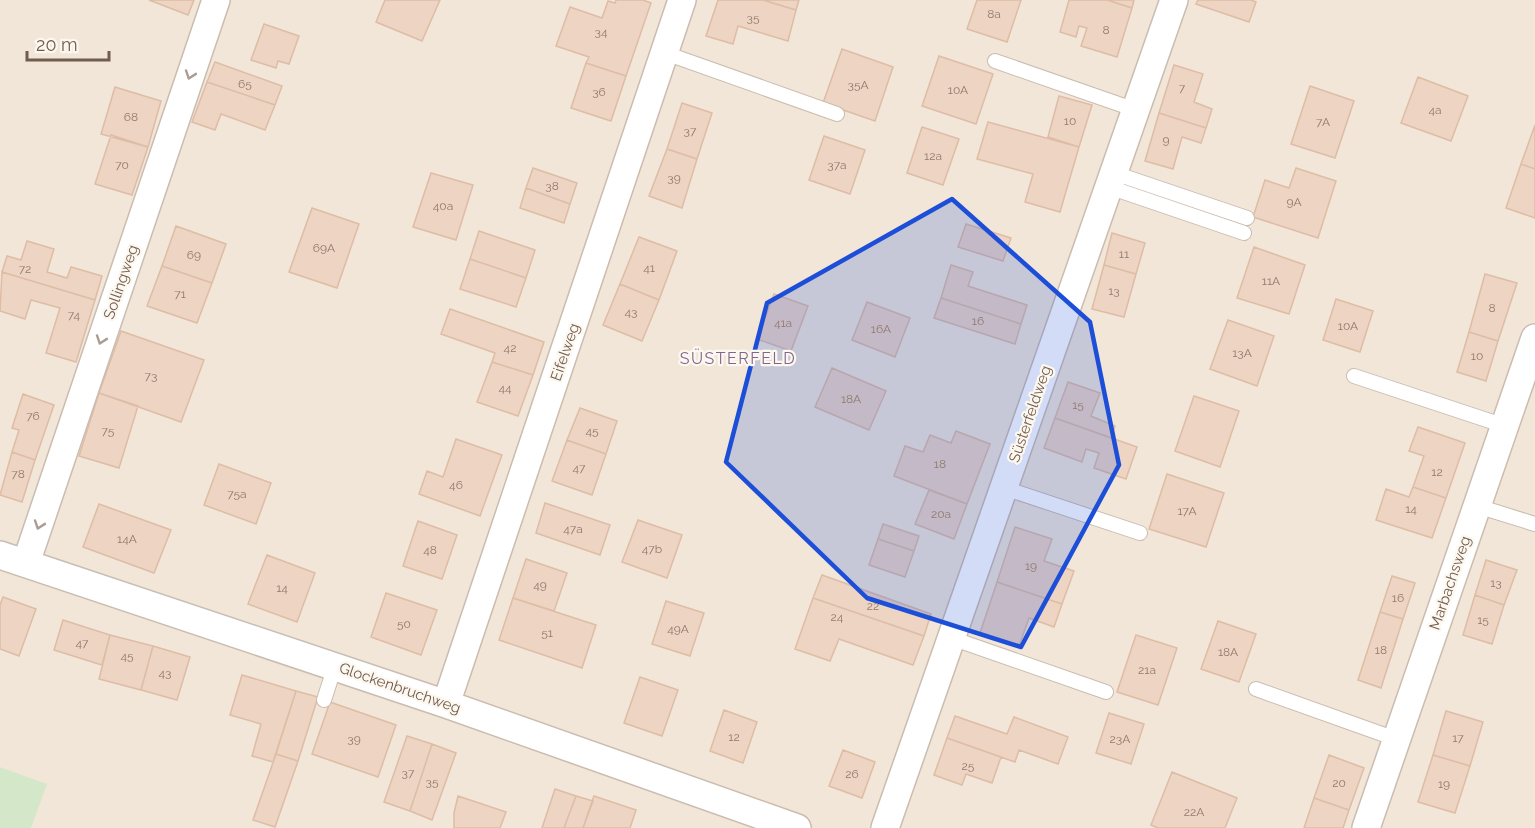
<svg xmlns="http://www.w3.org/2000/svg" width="1535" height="828" font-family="Raleway,sans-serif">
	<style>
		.residential { fill: #f1e6d8 }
		.green { fill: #d4e7c8 }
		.building { fill: #edd4c3; stroke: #debca5; stroke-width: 1.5 }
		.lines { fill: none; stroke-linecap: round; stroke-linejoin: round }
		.service-casing { stroke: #cbbcb0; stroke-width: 16 }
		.minor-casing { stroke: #cbbcb0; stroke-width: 30 }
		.service { stroke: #fff; stroke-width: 14 }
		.minor { stroke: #fff; stroke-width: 27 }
		.oneway { stroke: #aa9d95 }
		.marked { fill: #1d4ed8; fill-opacity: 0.2; stroke: #1d4ed8; stroke-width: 4.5; stroke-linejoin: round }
		.labels { text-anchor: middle; stroke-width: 4.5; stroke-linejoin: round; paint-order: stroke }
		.number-label { font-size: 12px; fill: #917a6c }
		.street-label { font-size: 15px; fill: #725c4f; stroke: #fdf8ef }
		.neighbourhood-label { font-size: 16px; letter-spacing: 1.5px; fill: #81678e; stroke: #fdf8ef }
	</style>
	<rect width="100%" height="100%" fill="#faf4e9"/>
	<path class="residential" d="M0 0H1535V828H31L46 784 0 767Z"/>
	<path class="green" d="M0 767 47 784 31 828H0Z"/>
	<path class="building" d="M149 0H194L188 15Z
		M385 0H440L422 41 376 22Z
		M616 0H643L651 3 626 76 586 63 589 57 556 46 570 7 602 18 608 1 615 3Z
		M718 0H763L796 10 788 41 738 26 733 44 706 36Z
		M763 0H799L796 10Z
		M977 0H1021L1007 42 967 29Z
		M1069 0H1107L1132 8 1117 57 1081 46 1087 28 1079 26 1076 37 1060 32Z
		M1107 0H1134L1132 8Z
		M1198 0H1251L1256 2 1249 22 1196 4Z
		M264 24 299 36 289 64 278 61 276 68 251 60Z
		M842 49 893 67 875 121 823 103Z
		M939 56 993 74 976 124 922 106Z
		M215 62 282 86 275 105 207 82Z
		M586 63 626 76 611 121 571 108Z
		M1174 65 1203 74 1194 102 1212 109 1206 128 1159 113Z
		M1418 77 1468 96 1451 141 1401 123Z
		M207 82 275 105 265 130 221 114 215 130 192 122Z
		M1310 86 1354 101 1335 158 1291 144Z
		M115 87 161 101 148 147 101 134Z
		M1059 96 1092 105 1079 147 1048 137Z
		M682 103 712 113 697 159 667 149Z
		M1159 113 1206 128 1201 143 1182 137 1173 169 1145 161Z
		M988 122 1079 147 1060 212 1025 202 1033 174 977 159Z
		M1535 125V169L1521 164Z
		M922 127 959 139 943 185 907 173Z
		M111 135 148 147 132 195 95 184Z
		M824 136 865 150 850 194 809 180Z
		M667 149 697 159 682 208 649 196Z
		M1521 164 1535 169V218L1506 208Z
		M533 168 577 183 570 204 526 188Z
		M1296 168 1336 181 1318 238 1253 217 1265 180 1289 188Z
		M431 173 473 185 456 240 413 227Z
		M526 188 570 204 564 223 520 208Z
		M312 208 359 224 337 288 289 272Z
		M966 224 1011 238 1003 261 958 247Z
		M176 226 226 244 212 283 162 266Z
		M479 231 535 250 526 278 470 259Z
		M1112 233 1145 243 1136 274 1104 265Z
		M639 237 677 251 659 300 620 284Z
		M27 241 54 249 47 272 67 278 71 267 102 276 95 300 2 272 7 256 21 260Z
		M1254 247 1305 265 1289 314 1237 298Z
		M470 259 526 278 516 307 460 289Z
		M951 265 973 272 968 286 1027 305 1021 324 941 298Z
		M1104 265 1136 274 1124 317 1092 309Z
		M162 266 212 283 197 323 147 306Z
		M2 272 95 300 76 362 46 353 60 308 31 300 25 319 0 311Z
		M1485 274 1517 283 1498 341 1469 332Z
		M620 284 659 300 642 341 603 325Z
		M774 294 808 306 791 351 757 339Z
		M941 298 1021 324 1015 344 934 318Z
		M1336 299 1373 311 1360 352 1323 340Z
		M867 302 910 318 895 357 852 340Z
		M450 309 544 342 533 375 492 362 495 353 441 334Z
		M1228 320 1274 336 1257 386 1210 369Z
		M121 331 204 360 181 422 99 393Z
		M1469 332 1498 341 1486 381 1457 372Z
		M492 362 533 375 518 416 477 402Z
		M832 368 886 391 869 430 815 407Z
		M1068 382 1100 393 1091 416 1115 426 1111 438 1055 418Z
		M99 393 138 406 119 468 79 456Z
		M23 394 54 405 35 460 12 452 19 430 12 428Z
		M1194 396 1239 411 1220 467 1175 451Z
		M580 408 617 421 606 454 567 440Z
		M1055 418 1137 447 1126 479 1094 468 1099 453 1086 449 1082 462 1044 448Z
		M1418 427 1465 443 1446 498 1413 487 1424 456 1409 451Z
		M956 431 990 444 967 504 894 476 905 446 923 452 930 435 951 443Z
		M456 439 502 455 480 516 419 494 427 471 443 477Z
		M567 440 606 454 592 495 552 481Z
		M12 452 35 460 22 502 0 495Z
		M219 464 271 483 256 524 204 505Z
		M1167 474 1224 493 1206 547 1149 529Z
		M1413 487 1446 498 1432 538 1376 520 1386 489 1409 497Z
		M929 490 967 504 954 539 915 524Z
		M545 503 610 525 600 555 536 533Z
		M99 504 171 530 154 573 83 547Z
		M638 520 682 535 667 578 622 562Z
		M418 521 457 535 442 579 403 566Z
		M883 524 919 536 914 551 878 539Z
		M1015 527 1052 539 1044 561 1074 571 1062 604 997 582Z
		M878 539 914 551 905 577 869 565Z
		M267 555 315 573 297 622 248 604Z
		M526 559 567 573 554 611 513 598Z
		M1486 560 1517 570 1504 605 1475 595Z
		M822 575 931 614 924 636 813 598Z
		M1392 576 1415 583 1403 619 1380 612Z
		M997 582 1062 604 1054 627 1029 618 1019 646 980 633Z
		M386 593 437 610 421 655 371 637Z
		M1475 595 1504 605 1492 644 1463 635Z
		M3 597 36 609 19 656 0 649V605Z
		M513 598 596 625 582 668 499 640Z
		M813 598 924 636 913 665 839 639 830 661 795 649Z
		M666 601 704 613 690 656 652 644Z
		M1380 612 1403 619 1381 688 1358 680Z
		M63 620 110 635 102 665 54 650Z
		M1218 621 1256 634 1239 682 1201 669Z
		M110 635 153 646 141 690 99 679Z
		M1136 635 1177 648 1158 705 1117 692Z
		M153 646 190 657 177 700 141 690Z
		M242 675 296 691 273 762 252 756 261 724 230 715Z
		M640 677 678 690 662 736 624 723Z
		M296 691 318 697 298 761 276 754Z
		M330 702 396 725 378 777 312 754Z
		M724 710 757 722 743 763 710 751Z
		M1446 711 1483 722 1470 766 1433 755Z
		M1109 713 1144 724 1131 764 1096 753Z
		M955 716 1007 734 1014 717 1068 737 1058 764 1019 750 1015 762 947 738Z
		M407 736 432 744 410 811 384 802Z
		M947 738 1001 757 992 783 966 774 962 785 934 775Z
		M432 744 456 753 432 820 410 811Z
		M843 750 875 762 862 798 829 786Z
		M276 754 298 761 275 827 253 820Z
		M1329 755 1364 768 1349 810 1314 798Z
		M1433 755 1470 766 1455 813 1418 802Z
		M1172 772 1237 798 1225 828H1158L1151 825Z
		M555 789 576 796 564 828H542Z
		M458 796 506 812 500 828H454V813Z
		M576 796 593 801 583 828H564Z
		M594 796 636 810 630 828H583Z
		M1314 798 1349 810 1343 828H1304Z"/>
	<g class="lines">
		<g class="service-casing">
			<path id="service" d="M665 53 837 114
				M995 61 1136 110
				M1114 173 1247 218
				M1109 187 1244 233
				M1354 376 1505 426
				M1004 488 1140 533
				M1477 506 1535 524
				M951 638 1106 692
				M1256 689 1396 739
				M324 700 335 666"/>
		</g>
		<g class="minor-casing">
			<path id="minor" d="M0 555 446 704 797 828
				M26 563 216 0
				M446 704 682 0
				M885 828 1174 0
				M1366 828 1535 338"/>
		</g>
		<use href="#service" class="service"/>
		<use href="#minor" class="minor"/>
	</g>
	<defs><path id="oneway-chevron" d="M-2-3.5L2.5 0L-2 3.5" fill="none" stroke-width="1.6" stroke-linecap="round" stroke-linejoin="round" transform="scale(1.5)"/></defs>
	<g class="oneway">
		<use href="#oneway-chevron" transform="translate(190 75) rotate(109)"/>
		<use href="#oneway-chevron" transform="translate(101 340) rotate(109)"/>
		<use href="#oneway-chevron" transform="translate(39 525) rotate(109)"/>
	</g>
	<path class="marked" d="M952 199 1090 322 1119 465 1021 647 867 598 726 462 767 303Z"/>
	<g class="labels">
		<g class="number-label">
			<text x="994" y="18">8a</text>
			<text x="753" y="22">35</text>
			<text x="1106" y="34">8</text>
			<text x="601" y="36">34</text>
			<text x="245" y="88">65</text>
			<text x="858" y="89">35A</text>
			<text x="1182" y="92">7</text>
			<text x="958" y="94">10A</text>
			<text x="599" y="96">36</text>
			<text x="1435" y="114">4a</text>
			<text x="131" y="121">68</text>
			<text x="1070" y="125">10</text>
			<text x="1323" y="126">7A</text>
			<text x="690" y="135">37</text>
			<text x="1166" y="144">9</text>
			<text x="933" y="160">12a</text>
			<text x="122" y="169">70</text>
			<text x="837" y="169">37a</text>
			<text x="674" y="182">39</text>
			<text x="552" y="190">38</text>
			<text x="1294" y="206">9A</text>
			<text x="443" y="210">40a</text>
			<text x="324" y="252">69A</text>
			<text x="1124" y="258">11</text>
			<text x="194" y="259">69</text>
			<text x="649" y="272">41</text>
			<text x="25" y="273">72</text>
			<text x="1271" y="285">11A</text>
			<text x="1114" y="295">13</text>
			<text x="180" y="298">71</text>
			<text x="1492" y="312">8</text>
			<text x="631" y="316">43</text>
			<text x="74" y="319">74</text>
			<text x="978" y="325">16</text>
			<text x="783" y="327">41a</text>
			<text x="1348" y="330">10A</text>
			<text x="881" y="333">16A</text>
			<text x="510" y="352">42</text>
			<text x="1242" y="357">13A</text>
			<text x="1477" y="360">10</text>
			<text x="151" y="380">73</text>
			<text x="505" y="392">44</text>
			<text x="851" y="403">18A</text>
			<text x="1078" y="409">15</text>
			<text x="33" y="420">76</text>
			<text x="108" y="435">75</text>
			<text x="592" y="435">45</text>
			<text x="940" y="468">18</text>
			<text x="579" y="472">47</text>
			<text x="1437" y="476">12</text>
			<text x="18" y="478">78</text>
			<text x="456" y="489">46</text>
			<text x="237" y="498">75a</text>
			<text x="1411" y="513">14</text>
			<text x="1187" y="515">17A</text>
			<text x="941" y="518">20a</text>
			<text x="573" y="533">47a</text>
			<text x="127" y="543">14A</text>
			<text x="652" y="553">47b</text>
			<text x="430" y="554">48</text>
			<text x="1031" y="570">19</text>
			<text x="1496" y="587">13</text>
			<text x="540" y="589">49</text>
			<text x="282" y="592">14</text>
			<text x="1398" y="602">16</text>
			<text x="873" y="610">22</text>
			<text x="837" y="621">24</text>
			<text x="1483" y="624">15</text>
			<text x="404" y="628">50</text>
			<text x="678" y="633">49A</text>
			<text x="547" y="637">51</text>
			<text x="82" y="647">47</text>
			<text x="1381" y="654">18</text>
			<text x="1228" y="656">18A</text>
			<text x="127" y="660">45</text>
			<text x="1147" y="674">21a</text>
			<text x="165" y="677">43</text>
			<text x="734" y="741">12</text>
			<text x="1458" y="742">17</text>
			<text x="354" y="743">39</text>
			<text x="1120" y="743">23A</text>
			<text x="968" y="770">25</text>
			<text x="408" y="777">37</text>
			<text x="852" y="778">26</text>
			<text x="432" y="786">35</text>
			<text x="1339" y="787">20</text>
			<text x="1444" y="788">19</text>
			<text x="1194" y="816">22A</text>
		</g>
		<g class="street-label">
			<text transform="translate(121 282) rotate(-71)" y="5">Sollingweg</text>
			<text transform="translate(565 352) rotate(-71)" y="5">Eifelweg</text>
			<text transform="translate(1030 414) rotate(-71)" y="5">Süsterfeldweg</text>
			<text transform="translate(1450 583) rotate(-71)" y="5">Marbachsweg</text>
			<text transform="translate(400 688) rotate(19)" y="5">Glockenbruchweg</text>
		</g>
		<g class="neighbourhood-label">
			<text x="738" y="364">SÜSTERFELD</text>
		</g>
	</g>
	<path d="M27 51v9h82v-9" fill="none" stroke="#725c4f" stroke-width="3"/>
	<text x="36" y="51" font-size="18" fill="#725c4f" stroke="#fdf8ef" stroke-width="4.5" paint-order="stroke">20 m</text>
</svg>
